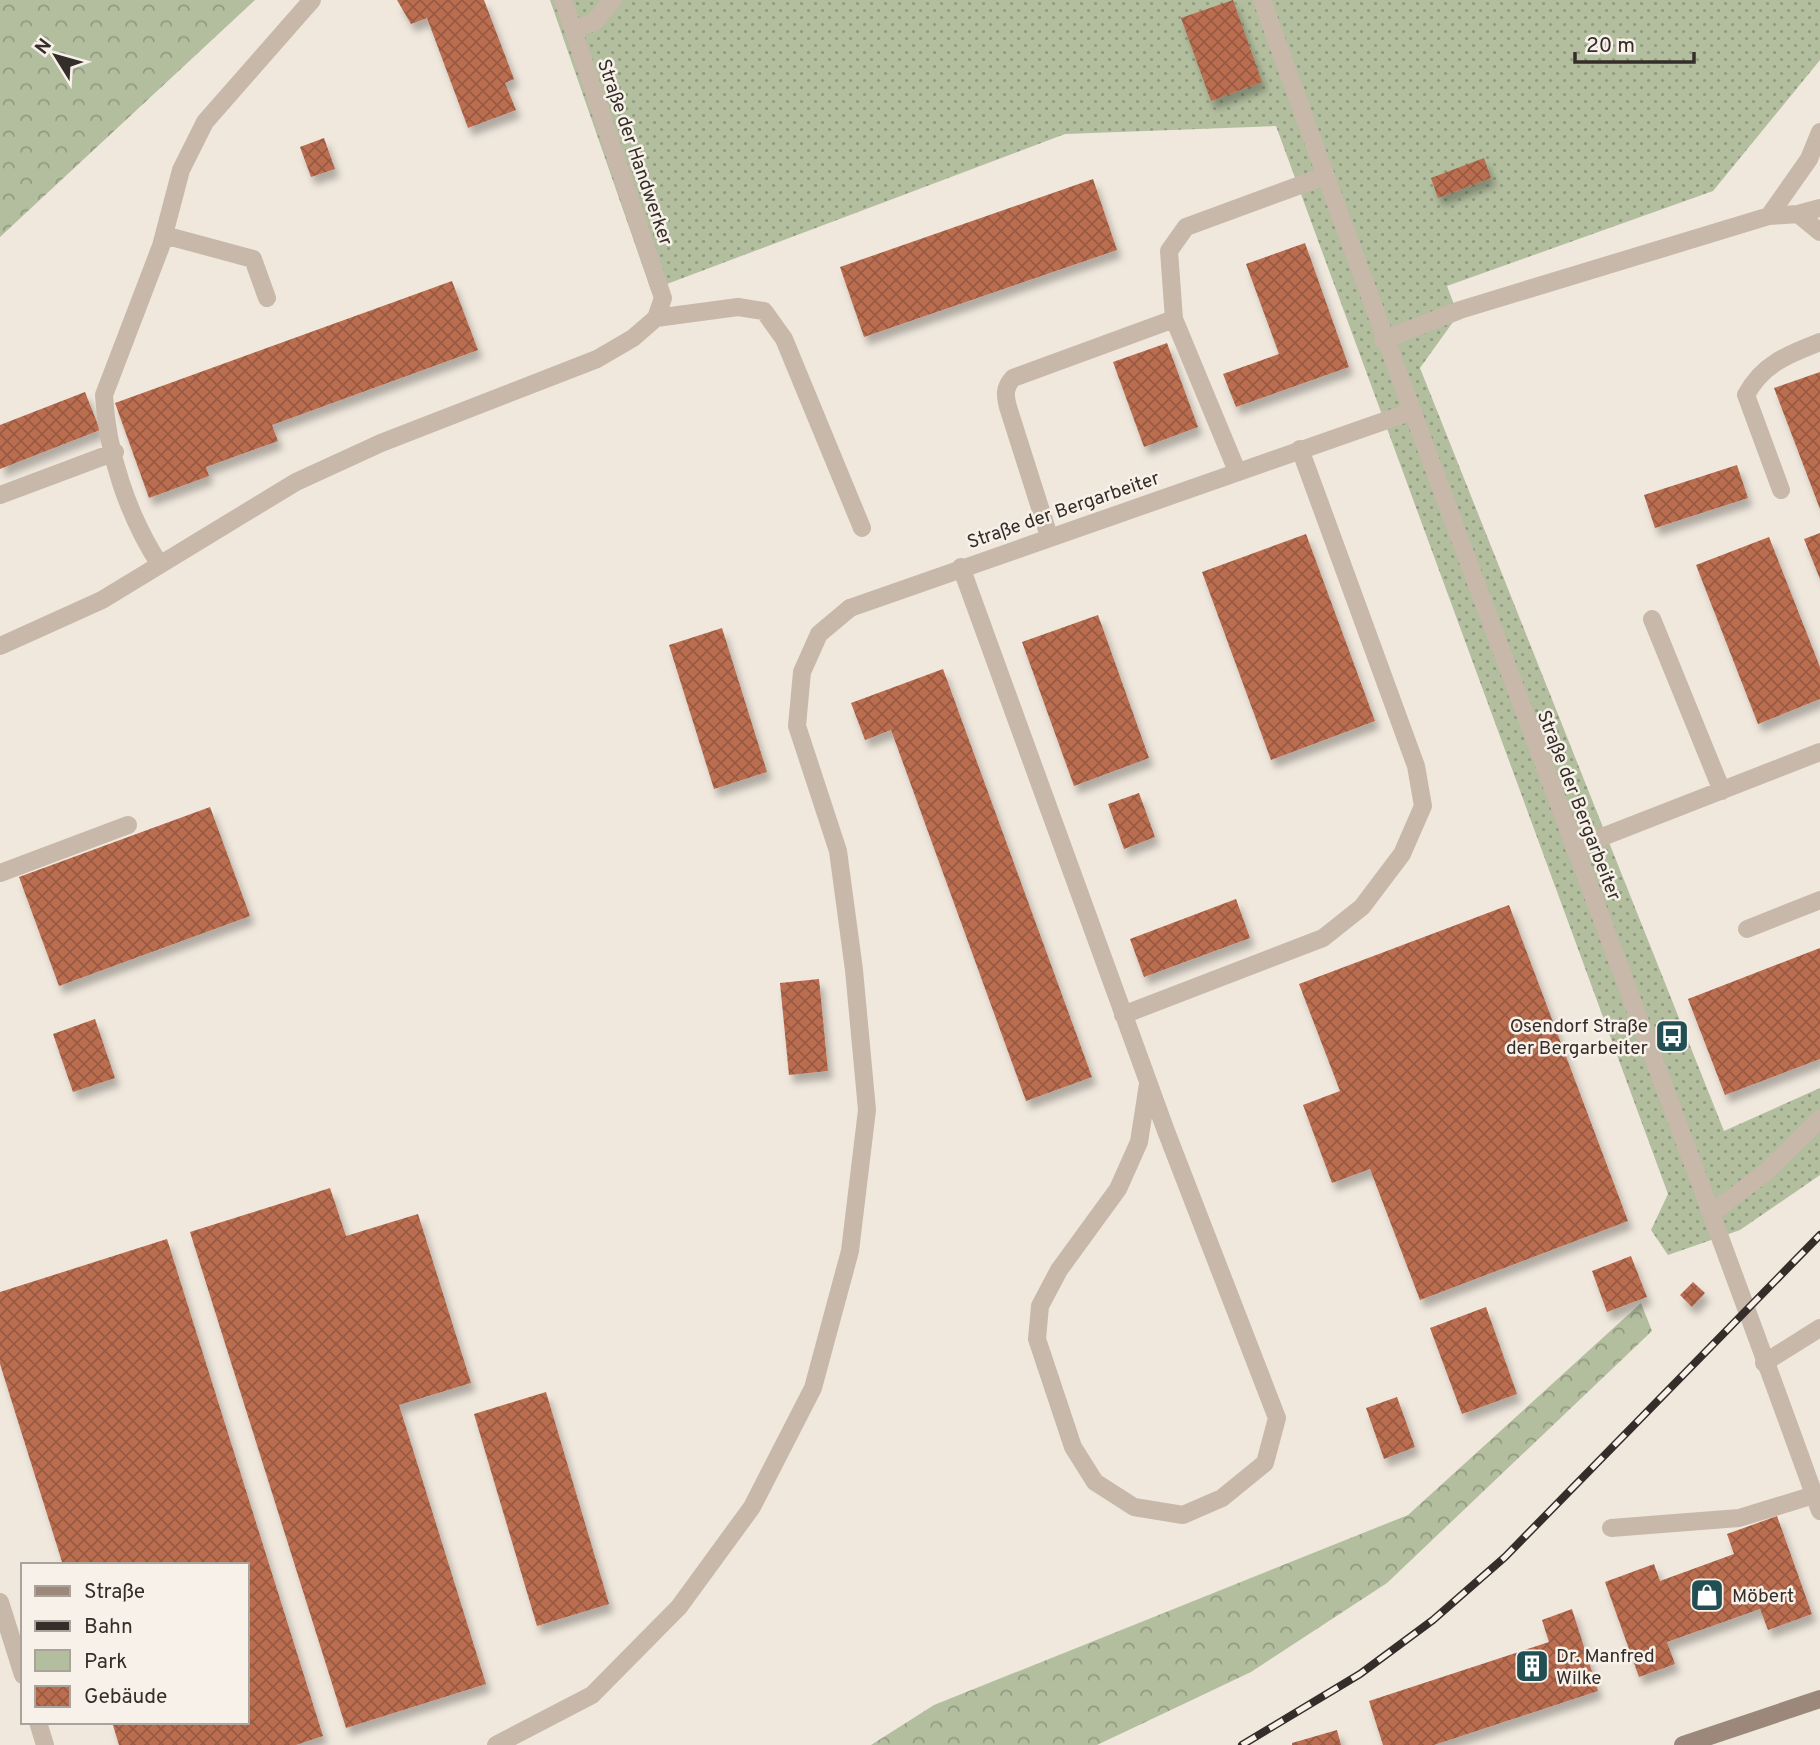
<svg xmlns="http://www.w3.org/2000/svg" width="1820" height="1745" font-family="Overpass,sans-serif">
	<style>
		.green { fill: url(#green-dots) }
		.forest { fill: url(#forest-crowns) }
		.building { fill: url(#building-cross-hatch); filter: url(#shadow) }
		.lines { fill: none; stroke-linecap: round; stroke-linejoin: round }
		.service { stroke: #c7b8aa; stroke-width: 18 }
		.minor { stroke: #c7b8aa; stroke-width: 18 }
		.secondary { stroke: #9b887b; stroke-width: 18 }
		.rail-casing { stroke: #352d29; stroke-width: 8 }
		.rail { stroke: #f8f1e9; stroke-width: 5; stroke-dasharray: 16; stroke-linecap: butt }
		.labels { text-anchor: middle; stroke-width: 5; stroke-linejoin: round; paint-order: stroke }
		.street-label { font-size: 19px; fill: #352d29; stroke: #f8f1e9 }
		.poi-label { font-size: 19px; fill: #352d29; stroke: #f8f1e9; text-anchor: start }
	</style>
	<defs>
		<pattern id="green-dots" width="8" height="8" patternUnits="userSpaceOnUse" patternTransform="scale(1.75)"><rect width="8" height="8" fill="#b2be9e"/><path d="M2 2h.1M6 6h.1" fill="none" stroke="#929b81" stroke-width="1.8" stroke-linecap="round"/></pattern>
		<pattern id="forest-crowns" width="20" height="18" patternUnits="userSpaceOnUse" patternTransform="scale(1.75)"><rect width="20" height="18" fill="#b2be9e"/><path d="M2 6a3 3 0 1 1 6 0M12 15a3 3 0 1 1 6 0" fill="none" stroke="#929b81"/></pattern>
		<pattern id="building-cross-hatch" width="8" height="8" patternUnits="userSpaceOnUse" patternTransform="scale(1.75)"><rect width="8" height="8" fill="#bb6d50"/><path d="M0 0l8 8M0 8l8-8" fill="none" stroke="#995a42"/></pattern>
		<filter id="shadow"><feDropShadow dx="4.5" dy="8" stdDeviation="3.5" flood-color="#0004"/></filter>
	</defs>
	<rect width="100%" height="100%" fill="#f0e8dd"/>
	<path class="green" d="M550 0H1820V60L1713 191 1447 286 1458 315 1420 368 1724 1131 1820 1088V1175L1740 1230 1668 1255 1651 1230 1668 1194 1276 126 1065 134 651 290Z"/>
	<path class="forest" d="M0 0H255L0 237Z
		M1641 1303 1652 1331 1387 1583 1251 1672 1097 1745H871L934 1705 1408 1515Z"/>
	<path class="building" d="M397 0H484L514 79 505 83 516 110 468 128 427 18 411 24Z
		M1233 0 1262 82 1211 101 1181 18Z
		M324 138 335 169 311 177 300 147Z
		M1484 158 1491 178 1438 198 1431 178Z
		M1093 179 1117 250 864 337 840 267Z
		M1305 243 1349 367 1236 407 1223 374 1279 354 1246 264Z
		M452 281 478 350 272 425 278 441 206 467 209 476 149 498 115 403Z
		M1167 343 1198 427 1144 447 1113 362Z
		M1820 372V509L1774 388Z
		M85 392 100 430 0 469V425Z
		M1737 465 1748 498 1655 528 1644 495Z
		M1820 533V579L1804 539Z
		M1306 534 1375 721 1271 760 1202 572Z
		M1769 537 1820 667V699L1758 724 1696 565Z
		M1098 615 1149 758 1074 786 1022 642Z
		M722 628 767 772 714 789 669 645Z
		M943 669 1092 1077 1026 1101 891 730 865 740 851 703Z
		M1139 793 1155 837 1124 849 1108 804Z
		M210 807 250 916 59 986 19 877Z
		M1236 899 1250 938 1144 977 1130 939Z
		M1509 905 1628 1221 1420 1300 1370 1169 1332 1183 1303 1105 1340 1091 1299 984Z
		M1820 948V1059L1725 1095 1688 999Z
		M819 979 828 1071 789 1075 780 983Z
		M95 1019 115 1078 73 1092 53 1034Z
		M330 1188 346 1236 418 1214 471 1383 399 1405 486 1684 346 1728 190 1232Z
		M167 1239 323 1736 296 1745H119L112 1722H247V1565H63L0 1364V1292Z
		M1631 1256 1647 1297 1607 1312 1592 1271Z
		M1693 1282 1705 1293 1692 1307 1680 1295Z
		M1486 1307 1517 1394 1462 1414 1430 1328Z
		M546 1392 609 1604 537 1626 474 1414Z
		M1397 1397 1415 1447 1384 1459 1366 1408Z
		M1777 1516 1812 1614 1768 1630 1760 1609 1667 1642 1675 1664 1639 1677 1605 1582 1654 1564 1660 1581 1734 1554 1727 1534Z
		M1572 1609 1598 1691 1434 1745H1383L1369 1701 1549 1642 1542 1620Z
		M1337 1730 1341 1745H1292V1743Z"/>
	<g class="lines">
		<path class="service" d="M563 0 663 298 656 318
			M573 30 594 22 613 0
			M1798 214 1820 208
			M1769 216 1809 159 1820 132
			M164 235 253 259 267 298
			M1383 340 1460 310 1769 216 1798 214 1820 232
			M1237 471 1174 319 1169 251 1186 227 1325 176
			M1781 490 1746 395C1762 364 1789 354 1820 342
			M0 495 115 452
			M1049 536 1008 407C1005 395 1004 388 1013 378L1174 319
			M160 565C128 516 107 453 104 395L161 246 181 170 205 122 312 0
			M961 567 1166 1131 1277 1418 1265 1463 1222 1498 1183 1515 1134 1507 1095 1482 1073 1447 1037 1339 1040 1306 1059 1270 1118 1189 1139 1142 1148 1084
			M1652 619 1722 791
			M0 646 102 600 296 482 381 443 597 359 633 338 656 318 738 307 764 311 784 339 862 528
			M1574 848 1820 752
			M0 873 128 825
			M1747 929 1820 900
			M1123 1015 1323 938 1362 907 1402 854 1423 806 1416 766 1300 449
			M1764 1363 1820 1328
			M1611 1528 1739 1518 1814 1495
			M0 1602 23 1675
			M38 1722 45 1745
			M496 1745 592 1695 679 1607 752 1507 813 1388 850 1251 867 1110 854 970 838 851 797 726 802 672 819 634 850 608"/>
		<path class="minor" d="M1262 0C1443 505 1638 1006 1820 1511
			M850 608 1410 412
			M1713 1212 1766 1172 1820 1119"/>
		<path class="secondary" d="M1683 1745 1820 1699"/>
		<g class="rail-casing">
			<path id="rail" d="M1242 1745 1360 1674 1433 1620 1505 1557 1820 1235"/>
		</g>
		<use href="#rail" class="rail"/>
	</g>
	<defs>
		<g id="bus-square" transform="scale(1.75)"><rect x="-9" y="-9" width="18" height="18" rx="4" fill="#224f53" stroke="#f8f1e9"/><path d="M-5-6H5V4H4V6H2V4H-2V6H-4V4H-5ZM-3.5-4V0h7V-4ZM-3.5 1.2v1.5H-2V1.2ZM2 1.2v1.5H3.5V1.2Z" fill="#fff"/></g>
		<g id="shop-square" transform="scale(1.75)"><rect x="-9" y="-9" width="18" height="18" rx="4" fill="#224f53" stroke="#f8f1e9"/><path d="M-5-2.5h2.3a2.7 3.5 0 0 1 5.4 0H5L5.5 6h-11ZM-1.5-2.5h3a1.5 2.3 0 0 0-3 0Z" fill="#fff"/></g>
		<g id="building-square" transform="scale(1.75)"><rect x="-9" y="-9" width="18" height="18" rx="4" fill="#224f53" stroke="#f8f1e9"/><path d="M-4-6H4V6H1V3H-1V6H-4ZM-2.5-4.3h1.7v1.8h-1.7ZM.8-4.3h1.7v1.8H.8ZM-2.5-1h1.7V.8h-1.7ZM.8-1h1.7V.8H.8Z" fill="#fff"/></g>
	</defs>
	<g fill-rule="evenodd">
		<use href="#bus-square" x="1672" y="1036"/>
		<use href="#shop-square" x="1707" y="1595"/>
		<use href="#building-square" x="1532" y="1666"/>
	</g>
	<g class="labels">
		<g class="street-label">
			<text transform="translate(636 152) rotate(71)" y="7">Straße der Handwerker</text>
			<text transform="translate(1063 509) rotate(-19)" y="7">Straße der Bergarbeiter</text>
			<text transform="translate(1580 805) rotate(69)" y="7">Straße der Bergarbeiter</text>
		</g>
		<g class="poi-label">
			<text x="1648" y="1032" text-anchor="end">Osendorf Straße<tspan x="1648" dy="22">der Bergarbeiter</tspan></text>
			<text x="1732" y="1602">Möbert</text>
			<text x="1556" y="1662">Dr. Manfred<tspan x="1556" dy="22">Wilke</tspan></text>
		</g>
	</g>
	<rect x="21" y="1563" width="228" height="161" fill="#f8f1e9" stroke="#aaa39c" stroke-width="2"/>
	<rect x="35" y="1586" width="35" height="10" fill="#9b887b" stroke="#aaa39c" stroke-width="2"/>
	<text x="84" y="1598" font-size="21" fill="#352d29">Straße</text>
	<rect x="35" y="1621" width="35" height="10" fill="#352d29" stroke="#aaa39c" stroke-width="2"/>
	<text x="84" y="1633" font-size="21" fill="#352d29">Bahn</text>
	<rect x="35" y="1650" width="35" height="21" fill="#b2be9e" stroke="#aaa39c" stroke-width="2"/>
	<text x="84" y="1668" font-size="21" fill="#352d29">Park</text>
	<rect x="35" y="1686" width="35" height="21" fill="url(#building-cross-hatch)" stroke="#aaa39c" stroke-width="2"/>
	<text x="84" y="1703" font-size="21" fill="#352d29">Gebäude</text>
	<g transform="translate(56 56) rotate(307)" stroke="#f8f1e9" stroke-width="5" paint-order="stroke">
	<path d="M0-5L12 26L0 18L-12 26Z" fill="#352d29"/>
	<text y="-10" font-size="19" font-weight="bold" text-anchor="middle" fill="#352d29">N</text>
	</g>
	<path d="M1575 52v10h119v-10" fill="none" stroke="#352d29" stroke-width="3.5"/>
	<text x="1586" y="52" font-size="21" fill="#352d29" stroke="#f8f1e9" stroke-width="5" paint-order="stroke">20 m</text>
</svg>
